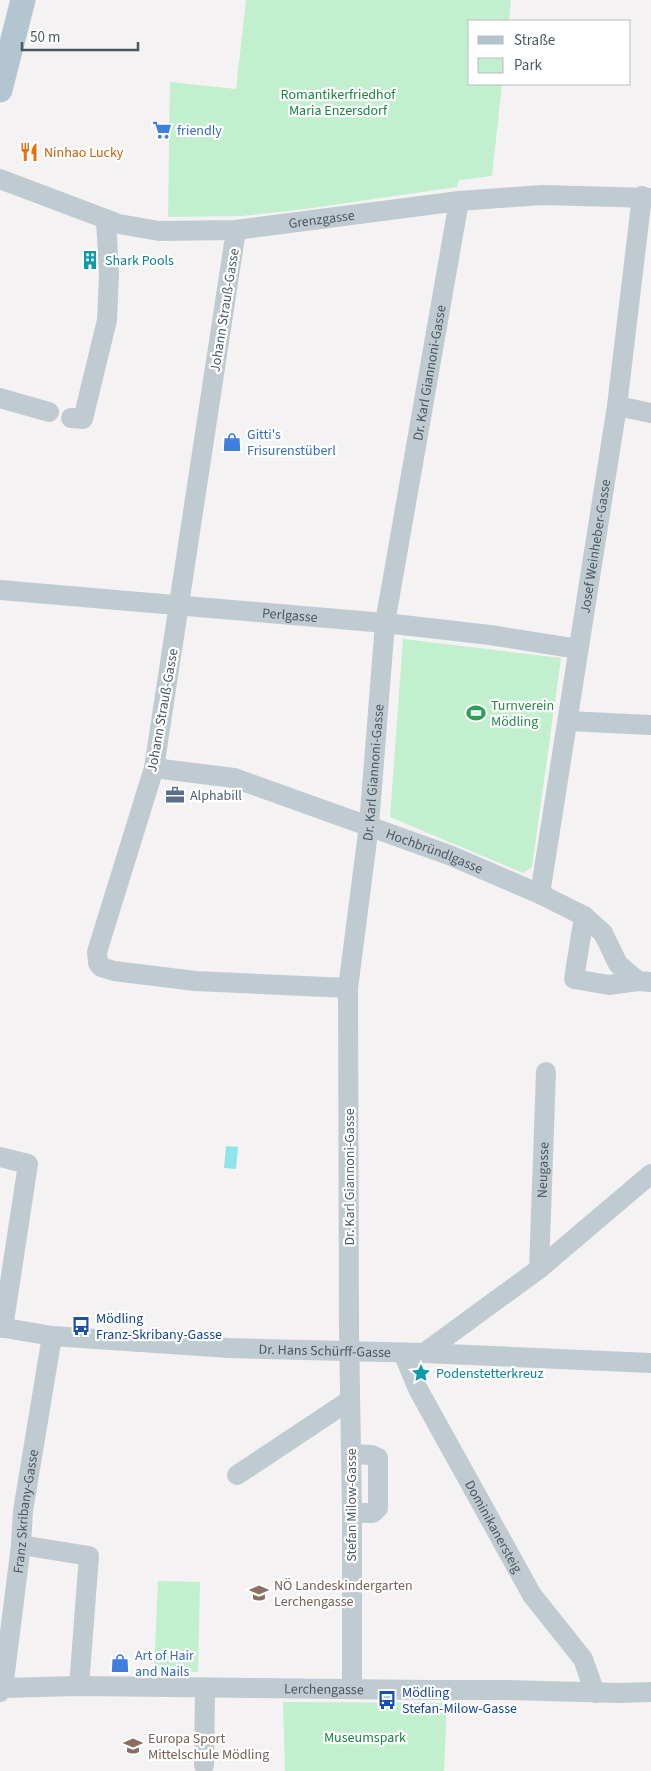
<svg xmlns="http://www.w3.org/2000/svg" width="651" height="1771" font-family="'Source Sans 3',sans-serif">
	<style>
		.green { fill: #c2f0ce }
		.water { fill: #90e5ed }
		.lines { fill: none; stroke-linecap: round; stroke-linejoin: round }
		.minor { stroke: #c0cbd1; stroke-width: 20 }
		.major { stroke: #b2c5d0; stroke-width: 25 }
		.labels { text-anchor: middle; stroke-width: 4.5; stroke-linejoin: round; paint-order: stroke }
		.park-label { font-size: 14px; fill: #188440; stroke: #fff }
		.shop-label { font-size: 14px; fill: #366cbe; stroke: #fff; text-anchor: start }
		.food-label { font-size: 14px; fill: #c56008; stroke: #fff; text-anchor: start }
		.street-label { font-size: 14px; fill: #4a5860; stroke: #fff }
		.culture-label { font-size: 14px; fill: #0d838f; stroke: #fff; text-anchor: start }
		.leisure-label { font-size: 14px; fill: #27864d; stroke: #fff; text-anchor: start }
		.service-label { font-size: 14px; fill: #4e5e75; stroke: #fff; text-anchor: start }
		.transit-label { font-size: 14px; fill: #164399; stroke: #fff; text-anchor: start }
		.education-label { font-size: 14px; fill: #785e54; stroke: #fff; text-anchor: start }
	</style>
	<rect width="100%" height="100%" fill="#f4f2f3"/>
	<path class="green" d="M246 0H511L509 21H470V84H502L492 176 459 180 457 187 305 209 242 216 168 217 170 82 236 89Z
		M403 639 561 658 532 867 523 873 390 817Z
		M158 1581 200 1582 198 1672 154 1671Z
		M283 1702 447 1703 444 1771H285Z"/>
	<path class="water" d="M226 1146 238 1147 236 1169 224 1168Z"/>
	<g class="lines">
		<g class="minor">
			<path id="s1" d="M0 179 119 224 159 231 236 230 459 201 542 195 651 198"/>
			<path d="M236 230 154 768 97 952 98 963 101 967 114 971 195 981 348 988"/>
			<path d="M0 398 49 412"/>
			<path d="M617 406 651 413"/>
			<path d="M71 418 83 419 107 320 109 274 106 219"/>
			<path id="s2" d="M0 590 385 623 490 635 578 649"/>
			<path d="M568 721 651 725"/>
			<path id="s3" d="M154 768 234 778 449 855 540 894 584 916 603 933 618 964 638 981 651 982"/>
			<path id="s4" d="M540 894 617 406 642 196"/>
			<path d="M584 916 574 979 609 985 638 981"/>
			<path d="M0 1157 28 1164 3 1328"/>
			<path id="s5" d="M539 1269 546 1072"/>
			<path id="s6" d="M0 1327 52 1336 229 1348 424 1353 651 1363"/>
			<path id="s7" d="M403 1353 419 1391 532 1595 583 1659 595 1693"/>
			<path d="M424 1353 539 1269 651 1174"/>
			<path d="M351 1454 372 1455 378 1458V1508L373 1513H352"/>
			<path d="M237 1475 350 1400"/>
			<path d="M21 1545 89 1556 79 1686"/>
			<path id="s8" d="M3 1688 21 1545 23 1511 52 1336"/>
			<path id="s9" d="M352 1689V1513L349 1331 348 988 369 825 385 623 459 201"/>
			<path id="s10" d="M0 1692 3 1688 79 1686 428 1690H506L619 1693 651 1692"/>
			<path d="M204 1765 205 1689"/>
		</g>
		<path class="major" d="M0 90 23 0"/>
	</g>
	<defs>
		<g id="supermarket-bare" transform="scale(1.5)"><path d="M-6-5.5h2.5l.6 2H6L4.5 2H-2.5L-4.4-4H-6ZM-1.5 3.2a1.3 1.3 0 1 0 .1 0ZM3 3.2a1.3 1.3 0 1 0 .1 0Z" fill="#3f7fe0" stroke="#fff" stroke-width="2.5" paint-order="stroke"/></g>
		<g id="restaurant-bare" transform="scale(1.5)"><path d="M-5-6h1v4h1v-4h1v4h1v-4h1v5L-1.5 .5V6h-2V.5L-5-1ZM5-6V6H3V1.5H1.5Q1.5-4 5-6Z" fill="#e8710a" stroke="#fff" stroke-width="2.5" paint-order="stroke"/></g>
		<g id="building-bare" transform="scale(1.5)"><path d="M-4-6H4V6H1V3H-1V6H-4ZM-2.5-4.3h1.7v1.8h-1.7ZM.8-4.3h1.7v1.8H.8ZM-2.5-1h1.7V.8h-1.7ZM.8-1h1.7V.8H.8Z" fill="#0f9aa8" stroke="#fff" stroke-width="2.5" paint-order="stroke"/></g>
		<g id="shop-bare" transform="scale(1.5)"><path d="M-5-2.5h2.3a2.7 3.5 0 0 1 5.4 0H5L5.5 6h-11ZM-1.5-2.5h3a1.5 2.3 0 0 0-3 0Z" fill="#3f7fe0" stroke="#fff" stroke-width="2.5" paint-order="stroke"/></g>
		<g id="stadium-bare" transform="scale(1.5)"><path d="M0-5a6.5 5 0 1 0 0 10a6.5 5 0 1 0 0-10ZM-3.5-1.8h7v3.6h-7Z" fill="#2e9e5b" stroke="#fff" stroke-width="2.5" paint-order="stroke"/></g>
		<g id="office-bare" transform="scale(1.5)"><path d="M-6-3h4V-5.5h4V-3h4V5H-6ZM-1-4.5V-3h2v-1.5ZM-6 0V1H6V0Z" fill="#5c6f8a" stroke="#fff" stroke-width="2.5" paint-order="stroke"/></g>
		<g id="bus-bare" transform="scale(1.5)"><path d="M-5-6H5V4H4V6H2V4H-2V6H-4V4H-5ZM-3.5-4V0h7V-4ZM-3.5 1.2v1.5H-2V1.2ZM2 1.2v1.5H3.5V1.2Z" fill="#1a4fb4" stroke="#fff" stroke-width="2.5" paint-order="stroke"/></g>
		<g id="sight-bare" transform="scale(1.5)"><path d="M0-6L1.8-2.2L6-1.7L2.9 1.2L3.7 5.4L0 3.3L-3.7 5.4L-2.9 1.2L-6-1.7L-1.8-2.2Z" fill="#0f9aa8" stroke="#fff" stroke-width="2.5" paint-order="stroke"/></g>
		<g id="school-bare" transform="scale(1.5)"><path d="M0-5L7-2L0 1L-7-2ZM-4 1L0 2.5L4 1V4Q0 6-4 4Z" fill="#8d6e63" stroke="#fff" stroke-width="2.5" paint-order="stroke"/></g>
	</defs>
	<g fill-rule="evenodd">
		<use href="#supermarket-bare" x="162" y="130"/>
		<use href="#restaurant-bare" x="29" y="152"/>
		<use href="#building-bare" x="90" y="260"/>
		<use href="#shop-bare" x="232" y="442"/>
		<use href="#stadium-bare" x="476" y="713"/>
		<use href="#office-bare" x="175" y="795"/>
		<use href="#bus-bare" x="81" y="1326"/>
		<use href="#sight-bare" x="421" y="1373"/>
		<use href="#school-bare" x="259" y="1593"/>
		<use href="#shop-bare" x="120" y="1663"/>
		<use href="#bus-bare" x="387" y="1700"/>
		<use href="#school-bare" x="133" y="1746"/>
	</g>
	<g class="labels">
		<g class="park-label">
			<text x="338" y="99">Romantikerfriedhof<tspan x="338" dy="16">Maria Enzersdorf</tspan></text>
			<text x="365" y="1742">Museumspark</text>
		</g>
		<g class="shop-label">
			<text x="177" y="135">friendly</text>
			<text x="247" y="439">Gitti's<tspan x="247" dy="16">Frisurenstüberl</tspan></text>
			<text x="135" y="1660">Art of Hair<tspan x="135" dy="16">and Nails</tspan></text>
		</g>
		<g class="food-label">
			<text x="44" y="157">Ninhao Lucky</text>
		</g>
		<g class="street-label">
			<text dy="5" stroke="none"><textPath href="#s1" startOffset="331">Grenzgasse</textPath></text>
			<text transform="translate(224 310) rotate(-81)" y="5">Johann Strauß-Gasse</text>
			<text dy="5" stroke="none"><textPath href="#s9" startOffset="1322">Dr. Karl Giannoni-Gasse</textPath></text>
			<text dy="5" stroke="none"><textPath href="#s4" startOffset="352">Josef Weinheber-Gasse</textPath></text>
			<text dy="5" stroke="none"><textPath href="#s2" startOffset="291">Perlgasse</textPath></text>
			<text transform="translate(162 710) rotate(-80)" y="5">Johann Strauß-Gasse</text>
			<text dy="5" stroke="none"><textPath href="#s9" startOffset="918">Dr. Karl Giannoni-Gasse</textPath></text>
			<text dy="5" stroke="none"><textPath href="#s3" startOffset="294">Hochbründlgasse</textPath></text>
			<text dy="5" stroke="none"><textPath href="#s5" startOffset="99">Neugasse</textPath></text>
			<text transform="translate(349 1177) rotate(-90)" y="5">Dr. Karl Giannoni-Gasse</text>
			<text dy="5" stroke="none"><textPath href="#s6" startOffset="326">Dr. Hans Schürff-Gasse</textPath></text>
			<text transform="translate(351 1505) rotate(-90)" y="5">Stefan Milow-Gasse</text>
			<text dy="5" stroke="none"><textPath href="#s8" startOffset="178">Franz Skribany-Gasse</textPath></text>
			<text dy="5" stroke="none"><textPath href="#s7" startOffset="196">Dominikanersteig</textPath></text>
			<text dy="5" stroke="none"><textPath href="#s10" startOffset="326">Lerchengasse</textPath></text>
		</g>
		<g class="culture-label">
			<text x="105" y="265">Shark Pools</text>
			<text x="436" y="1378">Podenstetterkreuz</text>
		</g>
		<g class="leisure-label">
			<text x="491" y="710">Turnverein<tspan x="491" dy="16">Mödling</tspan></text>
		</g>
		<g class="service-label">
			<text x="190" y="800">Alphabill</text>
		</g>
		<g class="transit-label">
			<text x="96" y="1323">Mödling<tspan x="96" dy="16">Franz-Skribany-Gasse</tspan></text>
			<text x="402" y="1697">Mödling<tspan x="402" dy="16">Stefan-Milow-Gasse</tspan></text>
		</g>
		<g class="education-label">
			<text x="274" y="1590">NÖ Landeskindergarten<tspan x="274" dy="16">Lerchengasse</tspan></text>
			<text x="148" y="1743">Europa Sport<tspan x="148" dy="16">Mittelschule Mödling</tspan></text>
		</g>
	</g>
	<rect x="468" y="20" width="162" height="65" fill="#ffffff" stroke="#b7bcbf"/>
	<rect x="478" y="36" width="25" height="8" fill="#b2c5d0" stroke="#b7bcbf"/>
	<text x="514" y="45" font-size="15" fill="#4a5860">Straße</text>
	<rect x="478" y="58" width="25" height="15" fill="#c2f0ce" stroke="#b7bcbf"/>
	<text x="514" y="70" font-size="15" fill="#4a5860">Park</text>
	<path d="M22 42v8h116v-8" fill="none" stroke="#4a5860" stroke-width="2.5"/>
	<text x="30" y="42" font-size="15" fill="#4a5860" stroke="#ffffff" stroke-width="4" paint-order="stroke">50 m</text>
</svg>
